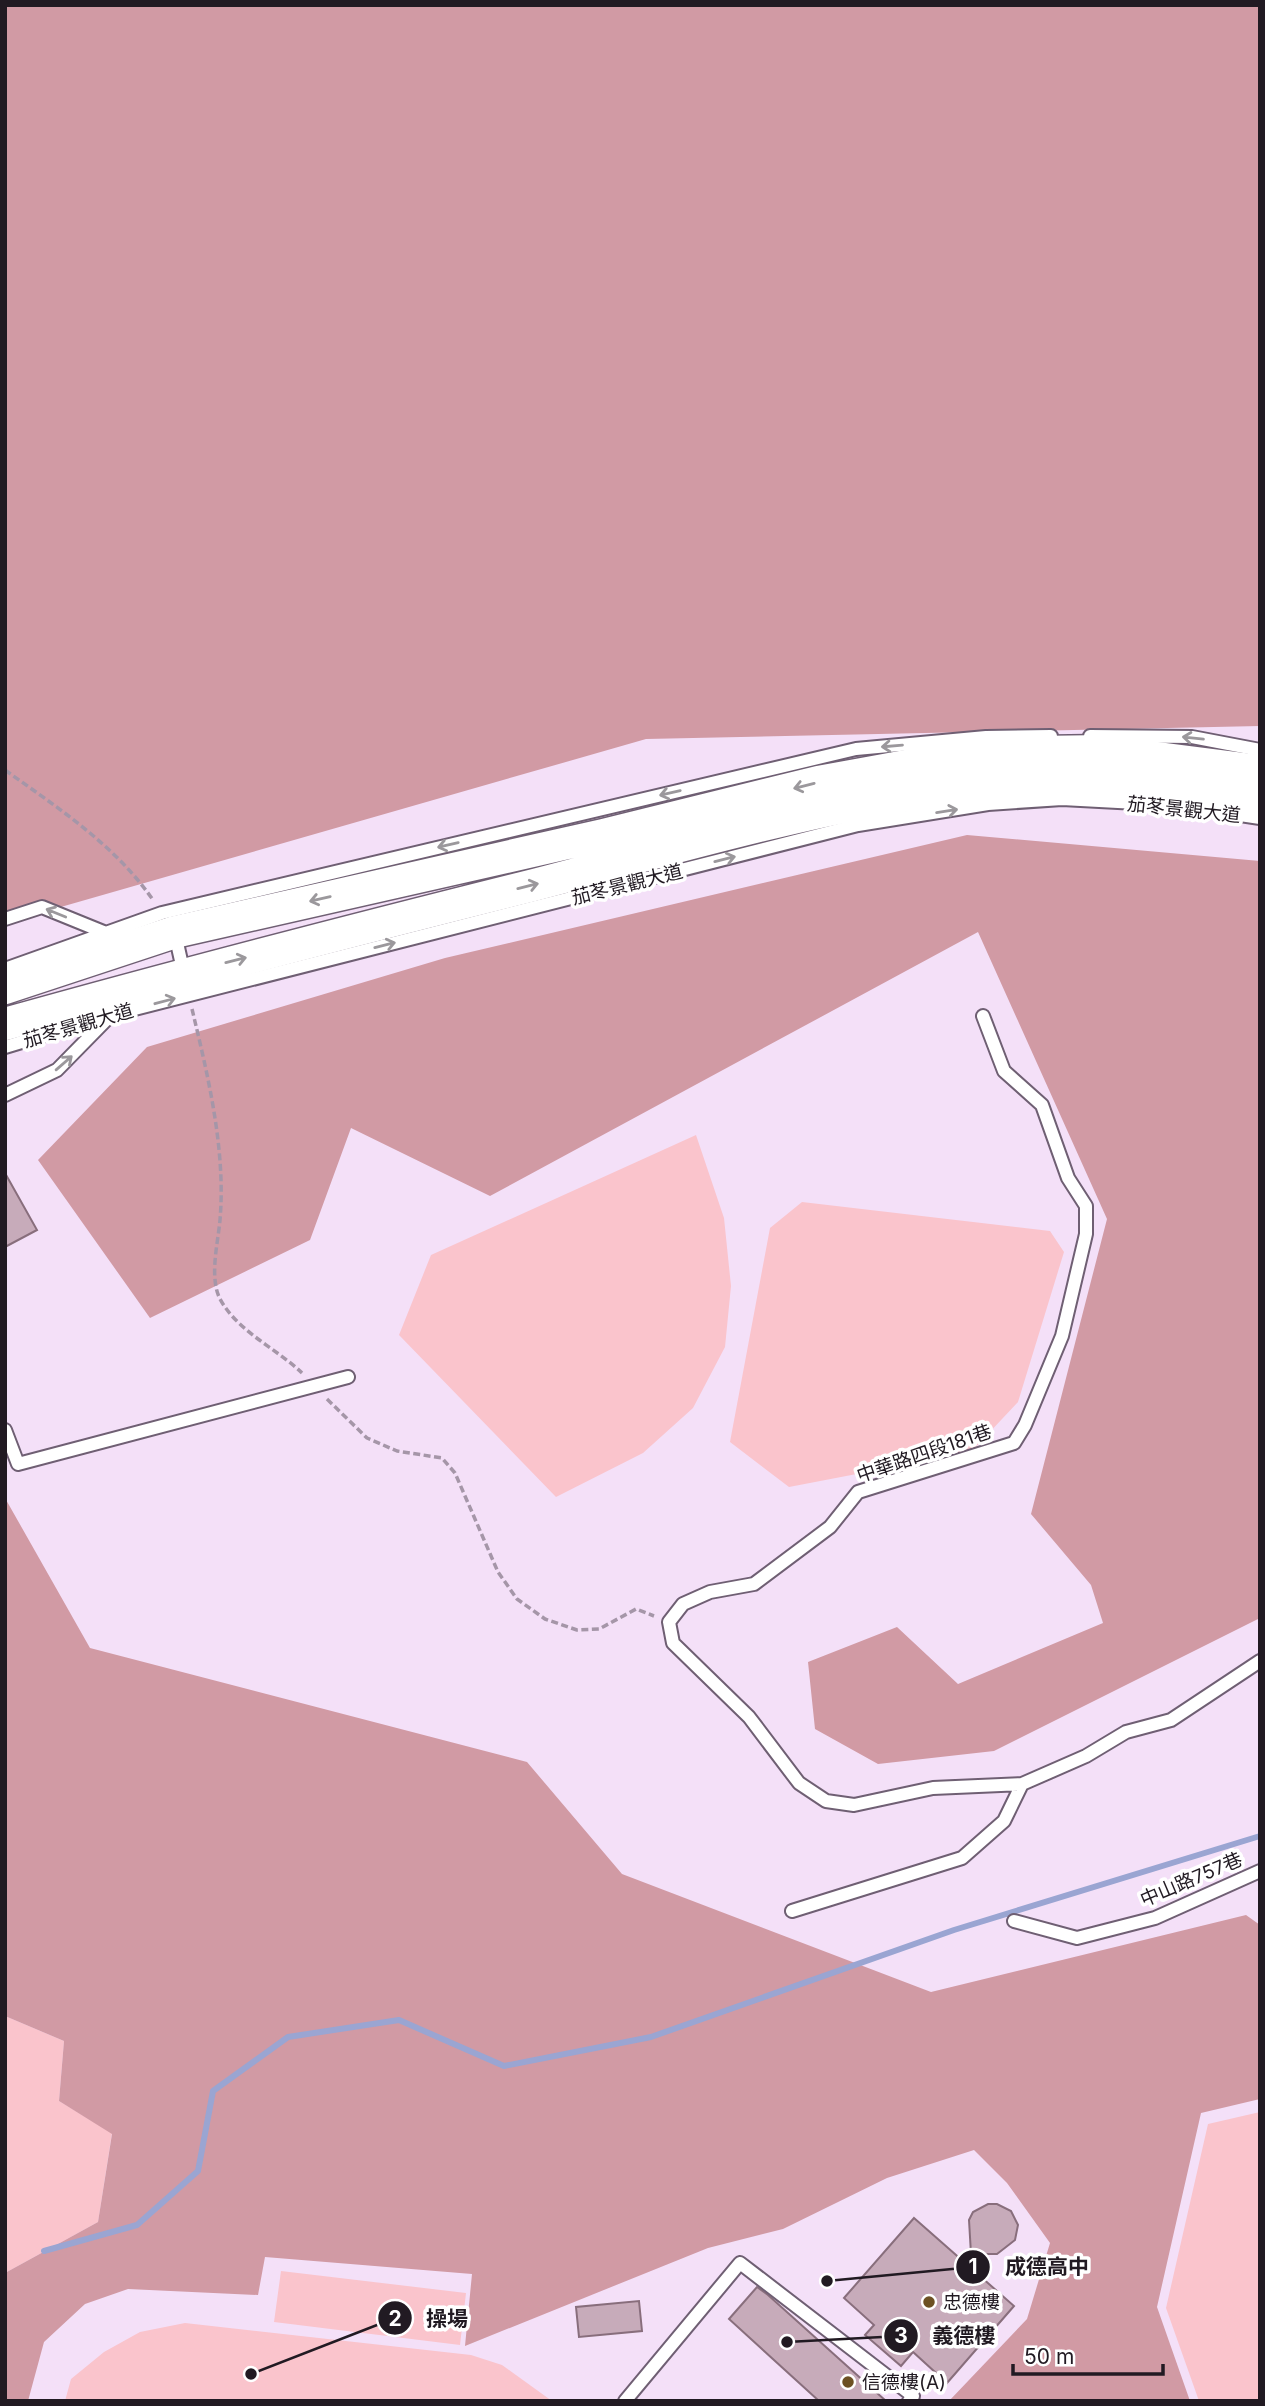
<svg xmlns="http://www.w3.org/2000/svg" width="1265" height="2406" font-family="Inter,'Noto Sans TC',sans-serif">
	<style>
		.green { fill: #fac4cc }
		.forest { fill: #d19aa4 }
		.lines { fill: none; stroke-linecap: round; stroke-linejoin: round }
		.stream { stroke: #9aa5d2; stroke-width: 6 }
		.building { fill: #c7abba; stroke: #886e7c; stroke-width: 2 }
		.lane-casing { stroke: #6f5f73; stroke-width: 16 }
		.secondary-casing { stroke: #6f5f73; stroke-width: 35 }
		.path { stroke: #a596a8; stroke-width: 3.5; stroke-dasharray: 7 3.5; stroke-linecap: butt }
		.lane { stroke: #fff; stroke-width: 12 }
		.secondary { stroke: #fff; stroke-width: 32 }
		.oneway { stroke: #9b989c }
		.poi-dot { fill: #6c5123; stroke: #fff; stroke-width: 2.5 }
		.labels { text-anchor: middle; stroke-width: 7; stroke-linejoin: round; paint-order: stroke }
		.street-label { font-size: 19px; fill: #211a22; stroke: #fff }
		.poi-label { font-size: 19px; fill: #211a22; stroke: #fff; text-anchor: start }
		.leader { fill: none; stroke: #211a22; stroke-width: 2.5 }
		.callout-dot { fill: #211a22; stroke: #fff; stroke-width: 2.5 }
		.mark-label { font-size: 21px; text-anchor: middle; font-weight: bold; fill: #fff }
		.callout-label { font-size: 21px; text-anchor: middle; font-weight: bold; fill: #211a22; stroke: #fff; stroke-width: 7; stroke-linejoin: round; paint-order: stroke }
	</style>
	<rect width="100%" height="100%" fill="#f4e0f8"/>
	<path class="green" d="M696 1135 724 1218 731 1286 725 1347 693 1408 643 1453 556 1497 399 1335 431 1255Z
		M802 1202 1050 1231 1064 1252 1018 1402 971 1452 789 1487 730 1442 770 1228Z
		M5 2016 64 2041 59 2101 112 2133 98 2222 5 2273Z
		M1260 2112V2401H1199L1166 2308 1208 2124Z
		M281 2271 466 2293 460 2345 274 2322Z
		M185 2323 471 2355 502 2365 552 2401H65L71 2379 104 2352 140 2332Z"/>
	<path class="forest" d="M5 5H1260V726L646 739 5 923Z
		M967 835 1260 861V1618L994 1751 878 1764 815 1729 808 1662 897 1627 958 1684 1103 1623 1091 1585 1031 1514 1107 1219 978 932 490 1196 351 1128 310 1240 150 1318 38 1160 147 1047 445 958Z
		M5 1498 90 1648 527 1762 622 1874 931 1992 1246 1915 1260 1925V2099L1201 2113 1157 2307 1190 2401H949L1027 2319 1050 2243 1007 2183 974 2150 887 2178 783 2229 708 2248 465 2346 472 2274 265 2257 258 2295 128 2289 85 2304 44 2342 28 2401H5V2273L98 2222 112 2134 59 2101 64 2041 5 2016Z"/>
	<g class="lines">
		<path class="stream" d="M44 2251 137 2225 198 2171 213 2091 288 2037 399 2020 504 2066 651 2037 954 1930 1260 1836"/>
	</g>
	<path class="building" d="M5 1173 37 1230 5 1247Z
		M988 2204H997L1011 2211 1018 2225 1015 2240 997 2254H971L969 2220 973 2212Z
		M914 2218 1014 2306 947 2383 913 2352 901 2366 865 2335 874 2325 844 2298Z
		M757 2287 768 2295 886 2401H819L729 2319Z
		M639 2301 642 2331 579 2337 576 2307Z"/>
	<g class="lines">
		<g class="lane-casing">
			<path id="lane" d="M1090 736 1192 737 1260 750
				M5 919 42 907 106 933
				M175 934 184 974
				M5 969 162 913 856 749 986 737 1051 736
				M983 1016 1004 1071 1042 1105 1068 1178 1086 1206V1234L1062 1336 1025 1425 1014 1443 858 1492 830 1527 754 1584 710 1592 683 1604 669 1622 673 1643 749 1717 799 1783 826 1801 854 1805 933 1788 1022 1784 1086 1756 1126 1732 1171 1720 1260 1661
				M5 1047 111 1015 858 825 988 804 1062 799 1174 805 1260 818
				M5 1095 57 1070 111 1015
				M5 1430 18 1464 348 1377
				M792 1911 962 1858 1004 1821 1022 1784
				M1014 1921 1077 1938 1155 1918 1260 1871
				M625 2401 740 2263 913 2396 909 2401"/>
		</g>
		<g class="secondary-casing">
			<path id="secondary" d="M5 988 175 932 603 835 818 782 928 762 1037 752 1103 751 1260 771
				M5 1024C180 975 354 930 530 886 693 844 865 789 1035 782 1111 779 1185 788 1260 799"/>
		</g>
		<path class="path" d="M5 770C58 808 115 845 153 900
			M192 1009C208 1076 226 1150 220 1220 218 1243 209 1277 220 1299 238 1332 276 1348 302 1373
			M327 1399 367 1438 397 1451 442 1458 455 1473 498 1572 517 1599 545 1619 577 1630 599 1629 636 1609 654 1616"/>
		<use href="#lane" class="lane"/>
		<use href="#secondary" class="secondary"/>
	</g>
	<defs><path id="oneway-shaft" d="M-6 0H5M1.5-3L5.5 0L1.5 3" fill="none" stroke-width="1.6" stroke-linecap="round" stroke-linejoin="round" transform="scale(1.75)"/></defs>
	<g class="oneway">
		<use href="#oneway-shaft" transform="translate(1193 738) rotate(-174)"/>
		<use href="#oneway-shaft" transform="translate(892 746) rotate(175)"/>
		<use href="#oneway-shaft" transform="translate(804 786) rotate(166)"/>
		<use href="#oneway-shaft" transform="translate(670 793) rotate(167)"/>
		<use href="#oneway-shaft" transform="translate(947 811) rotate(-9)"/>
		<use href="#oneway-shaft" transform="translate(448 845) rotate(167)"/>
		<use href="#oneway-shaft" transform="translate(725 859) rotate(-14)"/>
		<use href="#oneway-shaft" transform="translate(528 886) rotate(-14)"/>
		<use href="#oneway-shaft" transform="translate(320 899) rotate(167)"/>
		<use href="#oneway-shaft" transform="translate(56 913) rotate(-158)"/>
		<use href="#oneway-shaft" transform="translate(385 945) rotate(-14)"/>
		<use href="#oneway-shaft" transform="translate(236 960) rotate(-14)"/>
		<use href="#oneway-shaft" transform="translate(165 1001) rotate(-15)"/>
		<use href="#oneway-shaft" transform="translate(64 1063) rotate(-41)"/>
	</g>
	<g class="poi-dot">
		<circle cx="929" cy="2302" r="7"/>
		<circle cx="848" cy="2382" r="7"/>
	</g>
	<g class="labels">
		<g class="street-label">
			<text transform="translate(1184 809) rotate(6)" y="7">茄苳景觀大道</text>
			<text transform="translate(627 884) rotate(-14)" y="7">茄苳景觀大道</text>
			<text transform="translate(78 1025) rotate(-16)" y="7">茄苳景觀大道</text>
			<text transform="translate(924 1453) rotate(-19)" y="7">中華路四段181巷</text>
			<text transform="translate(1191 1879) rotate(-23)" y="7">中山路757巷</text>
		</g>
		<g class="poi-label">
			<text x="943" y="2309">忠德樓</text>
			<text x="862" y="2389">信德樓(A)</text>
		</g>
	</g>
	<path class="leader" d="M827 2281L973 2267M251 2374L395 2318M787 2342L901 2336"/>
	<g class="callout-dot">
		<circle cx="827" cy="2281" r="7"/>
		<circle cx="251" cy="2374" r="7"/>
		<circle cx="787" cy="2342" r="7"/>
		<circle cx="973" cy="2267" r="18"/>
		<circle cx="395" cy="2318" r="18"/>
		<circle cx="901" cy="2336" r="18"/>
	</g>
	<g class="mark-label">
		<text x="973" y="2274">1</text>
		<text x="395" y="2326">2</text>
		<text x="901" y="2343">3</text>
	</g>
	<g class="callout-label">
		<text x="1047" y="2274">成德高中</text>
		<text x="447" y="2326">操場</text>
		<text x="964" y="2343">義德樓</text>
	</g>
	<rect width="1265" height="2406" fill="none" stroke="#211a22" stroke-width="14"/>
	<path d="M1013 2364v10h150v-10" fill="none" stroke="#211a22" stroke-width="3.5"/>
	<text x="1024" y="2364" font-size="21" fill="#211a22" stroke="#ffffff" stroke-width="5" paint-order="stroke">50 m</text>
</svg>
